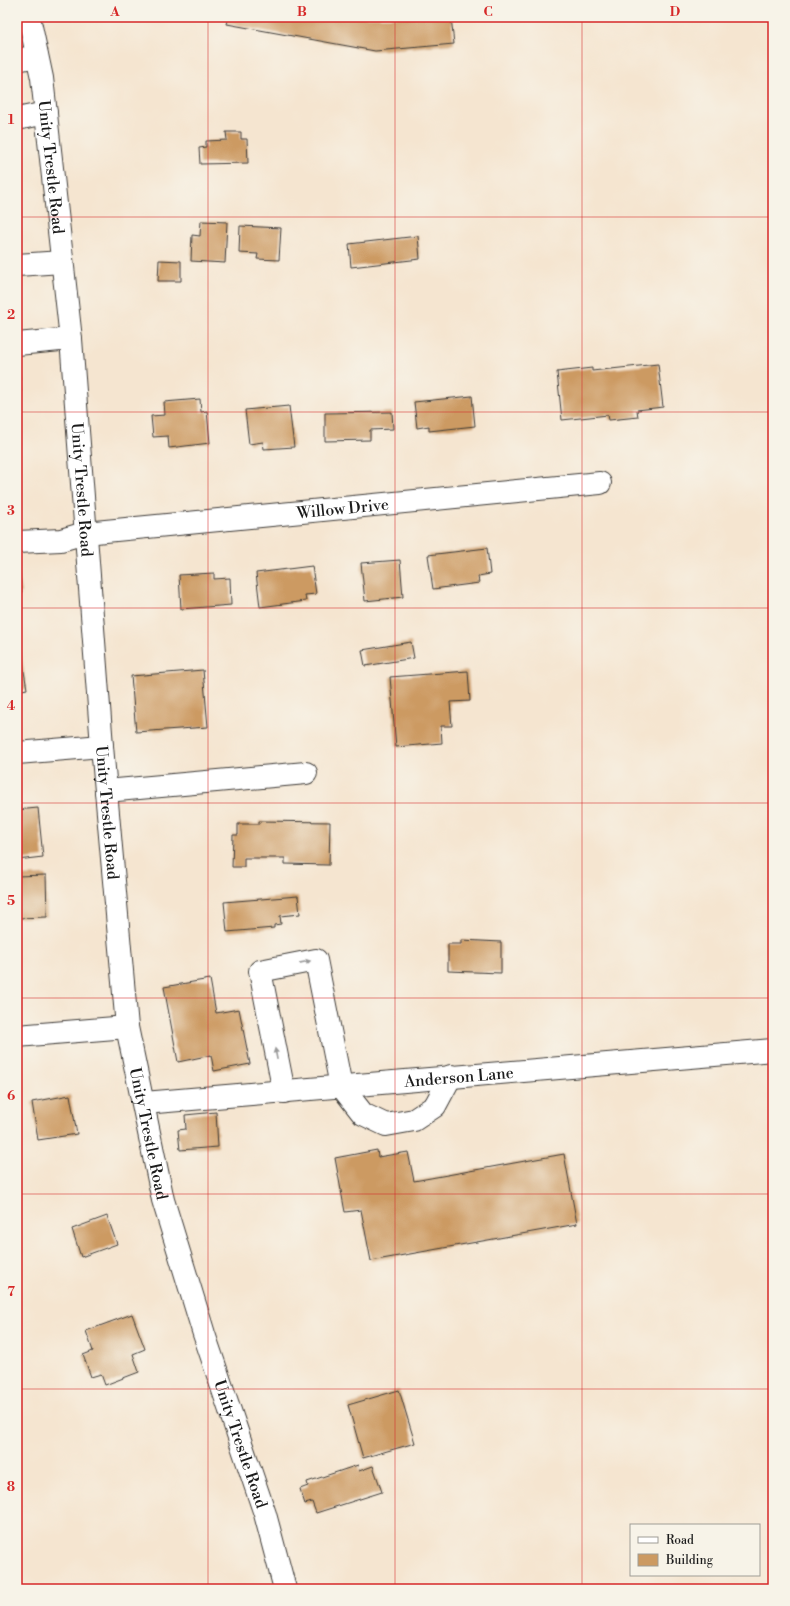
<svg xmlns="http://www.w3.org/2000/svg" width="790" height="1606" font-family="'Libre Bodoni',serif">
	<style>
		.building { fill: #cc9a62 }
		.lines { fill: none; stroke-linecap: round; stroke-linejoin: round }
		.minor-casing { stroke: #3d3a37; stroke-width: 24 }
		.minor { stroke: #fff; stroke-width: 22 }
		.oneway { fill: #999 }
		.grid { fill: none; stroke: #d62828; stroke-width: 1; stroke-opacity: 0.55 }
		.labels { text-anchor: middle; stroke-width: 4; stroke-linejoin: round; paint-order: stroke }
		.street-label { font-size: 16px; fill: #1c1c1c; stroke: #f7f3e8 }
		.neatline { fill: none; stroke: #d62828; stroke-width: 1.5 }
		.grid-label { font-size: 13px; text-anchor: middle; font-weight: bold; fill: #d62828 }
	</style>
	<rect width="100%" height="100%" fill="#f7f3e8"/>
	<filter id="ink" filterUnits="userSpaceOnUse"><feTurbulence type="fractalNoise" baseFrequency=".025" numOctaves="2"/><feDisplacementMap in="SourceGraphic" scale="8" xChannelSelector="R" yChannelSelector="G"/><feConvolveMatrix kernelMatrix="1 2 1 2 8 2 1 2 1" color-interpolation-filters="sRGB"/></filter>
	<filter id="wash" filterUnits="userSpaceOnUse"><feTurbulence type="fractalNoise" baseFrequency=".012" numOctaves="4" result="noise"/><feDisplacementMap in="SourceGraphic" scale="16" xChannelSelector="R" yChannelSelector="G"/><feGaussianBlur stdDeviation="0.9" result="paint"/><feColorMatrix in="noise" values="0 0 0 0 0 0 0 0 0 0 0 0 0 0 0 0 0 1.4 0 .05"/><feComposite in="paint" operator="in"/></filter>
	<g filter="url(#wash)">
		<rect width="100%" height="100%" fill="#f5e5d0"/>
		<g id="blocks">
			<path class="building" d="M229 17H451L454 44 375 51 227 24Z
				M226 132H241V139H247L248 163 200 164 199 148 206 147V141L227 140Z
				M201 221 227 222 225 263 191 261 192 235 200 236Z
				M240 226 281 228 279 260 257 259 258 254 239 253Z
				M418 236 420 259 351 267 349 244Z
				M159 260 181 261V281H158Z
				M658 364 663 407 637 410 638 417 609 420 608 415 562 420 557 372 592 368V371Z
				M17 367H19L22 404 17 405Z
				M472 396 475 426 429 431V426L417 428 414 402Z
				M200 399 201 412 207 411 210 443 169 448 168 436 153 437 151 416 165 415 164 402Z
				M289 406 294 447 264 449 263 442 249 444 245 410Z
				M392 412 393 429 370 430V440L325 441V413Z
				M487 548 490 574 478 576 479 583 433 589 428 555Z
				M400 560 403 597 365 601 361 563Z
				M17 564 22 593H17Z
				M312 566 316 594 305 595 306 601 260 607 256 573Z
				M214 573V579L230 578 231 605 181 609 179 575Z
				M17 642H19L27 689 17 691Z
				M411 642 414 658 365 666 362 650Z
				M203 670 208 727 136 732 131 676Z
				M468 671 470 701 450 702 452 726H441L442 743 396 747 390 677Z
				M38 808 43 857 17 860V810Z
				M259 821 330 822 329 865 285 864V858H244V867H232L233 835H238V824H259Z
				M46 875 47 917 17 918V876Z
				M298 896 300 914 280 916 281 924 274 925V928L227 932 224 902Z
				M461 940 501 942V973L448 971V944H461Z
				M210 979 216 1013 239 1009 250 1064 214 1071 211 1055 178 1062 164 987Z
				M70 1095 77 1134 38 1140 32 1102Z
				M216 1112 218 1147 180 1150 178 1130 186 1129 185 1115Z
				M377 1150 378 1157 408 1152 414 1181 564 1154 577 1224 371 1261 361 1210 345 1212 335 1158Z
				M107 1216 117 1244 81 1257 72 1229Z
				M132 1314 145 1349 133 1354 139 1372 105 1385 101 1374 91 1377 83 1355 93 1351 86 1331Z
				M399 1390 415 1443 363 1458 348 1405Z
				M358 1465 359 1471 373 1466 382 1492 316 1513 312 1502 305 1504 300 1489 308 1486 307 1482Z"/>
		</g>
	</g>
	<g filter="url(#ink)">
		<use href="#blocks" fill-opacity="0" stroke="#3d3a37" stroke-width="1"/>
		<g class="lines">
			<g class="minor-casing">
				<g id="minor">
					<path id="s1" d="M29 17 42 78 71 339 102 746 127 1027 163 1200 204 1334 265 1514 285 1589"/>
					<path d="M17 60 37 56"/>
					<path d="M17 119 46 113"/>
					<path d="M17 265 62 262"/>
					<path d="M17 344 71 339"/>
					<path id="s2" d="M17 542 61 540 85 533 600 483"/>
					<path d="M17 753 102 746"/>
					<path d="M106 791 306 773"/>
					<path d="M17 1036 127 1027"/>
					<path d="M284 1092 260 971 316 960 341 1086 363 1114 386 1125 414 1120 435 1106 451 1076"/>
					<path id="s3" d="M144 1103 773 1050"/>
				</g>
			</g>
			<use href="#minor" class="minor"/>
		</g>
		<defs><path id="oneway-solid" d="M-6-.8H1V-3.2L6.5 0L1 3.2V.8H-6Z"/></defs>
		<g class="oneway">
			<use href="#oneway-solid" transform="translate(305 962) rotate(-11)"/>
			<use href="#oneway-solid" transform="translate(276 1054) rotate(-101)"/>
		</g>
	</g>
	<path class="grid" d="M208 17V1589M395 17V1589M582 17V1589M17 217H773M17 412H773M17 608H773M17 803H773M17 998H773M17 1194H773M17 1389H773"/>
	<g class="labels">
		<g class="street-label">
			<text dy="6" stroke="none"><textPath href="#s1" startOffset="152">Unity Trestle Road</textPath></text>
			<text dy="6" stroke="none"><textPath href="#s1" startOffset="476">Unity Trestle Road</textPath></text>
			<text dy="6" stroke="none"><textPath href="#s2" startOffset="328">Willow Drive</textPath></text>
			<text dy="6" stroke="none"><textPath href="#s1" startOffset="800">Unity Trestle Road</textPath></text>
			<text dy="6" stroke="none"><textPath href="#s3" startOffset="316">Anderson Lane</textPath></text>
			<text dy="6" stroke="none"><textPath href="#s1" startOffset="1124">Unity Trestle Road</textPath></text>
			<text dy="6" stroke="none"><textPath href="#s1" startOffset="1448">Unity Trestle Road</textPath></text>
		</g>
	</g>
	<rect width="790" height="1606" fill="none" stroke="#f7f3e8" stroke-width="44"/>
	<rect x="630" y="1524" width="130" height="52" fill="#f7f3e8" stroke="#9f9d96"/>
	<rect x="638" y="1537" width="20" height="6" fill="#ffffff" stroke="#9f9d96"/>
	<text x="666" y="1544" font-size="12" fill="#1c1c1c">Road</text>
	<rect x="638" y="1554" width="20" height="12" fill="#cc9a62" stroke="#9f9d96"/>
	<text x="666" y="1564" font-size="12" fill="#1c1c1c">Building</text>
	<rect x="22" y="22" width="746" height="1562" class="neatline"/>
	<g class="grid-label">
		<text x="115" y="16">A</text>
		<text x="302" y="16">B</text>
		<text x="488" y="16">C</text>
		<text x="675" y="16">D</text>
		<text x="11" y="124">1</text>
		<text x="11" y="319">2</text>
		<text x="11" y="515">3</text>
		<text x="11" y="710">4</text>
		<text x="11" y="905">5</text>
		<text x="11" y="1100">6</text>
		<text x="11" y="1296">7</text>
		<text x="11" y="1491">8</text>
	</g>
</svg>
